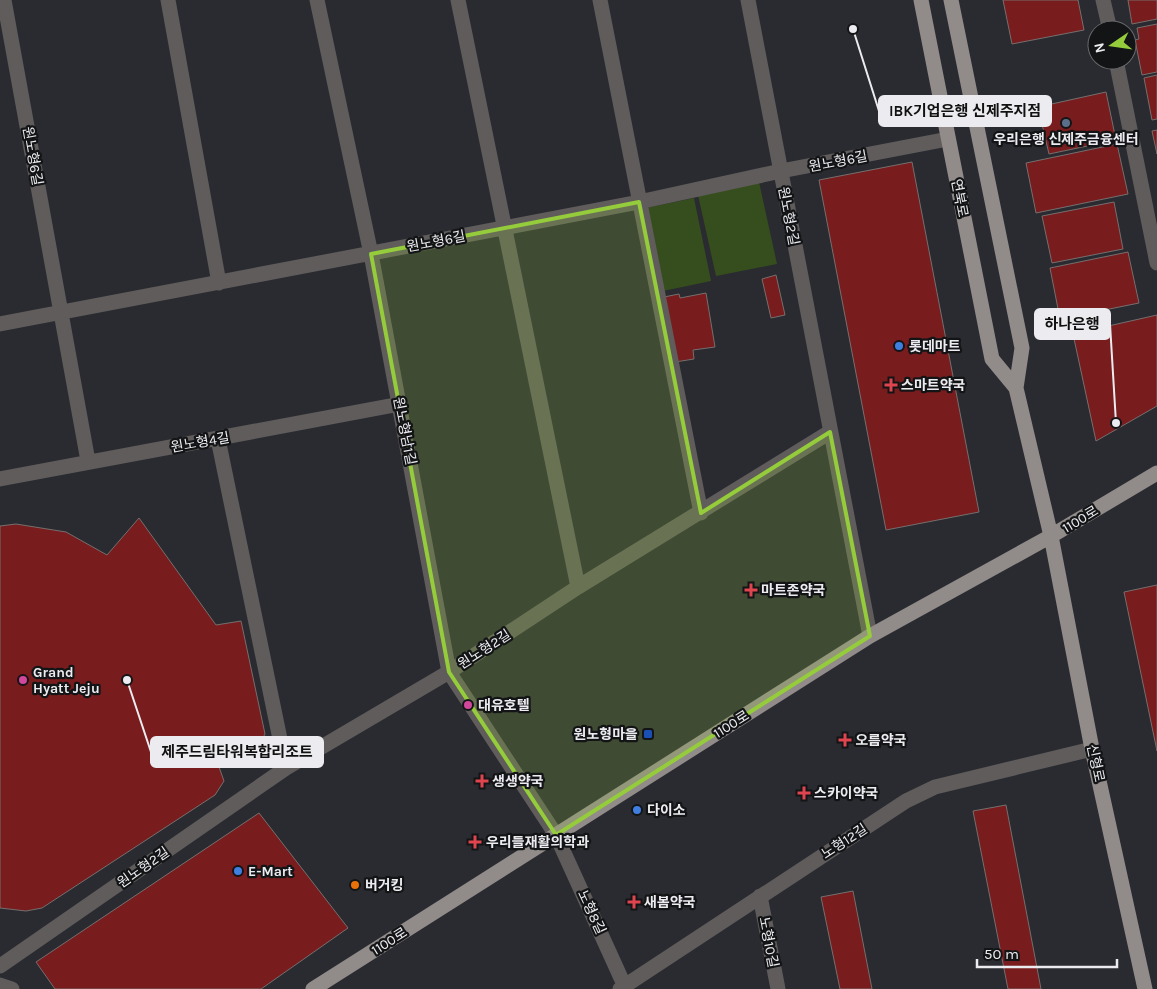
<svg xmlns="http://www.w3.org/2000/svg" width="1157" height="989" font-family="Karla,'Noto Sans KR',sans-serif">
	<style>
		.green { fill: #364e1e }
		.building { fill: #781c1e; stroke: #766f6e }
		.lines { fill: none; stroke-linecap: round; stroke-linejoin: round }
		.minor { stroke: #5f5c5b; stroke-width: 15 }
		.major { stroke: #918b89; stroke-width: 15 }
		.marked { fill: #95cc3b; fill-opacity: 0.2; stroke: #95cc3b; stroke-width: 4; stroke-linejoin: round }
		.service-dot { fill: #5c6f8a; stroke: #131416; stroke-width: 2 }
		.shop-dot { fill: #3f7fe0; stroke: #131416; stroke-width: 2 }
		.health-dot { fill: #e0444e; stroke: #131416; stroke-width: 2 }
		.hotel-dot { fill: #d1479c; stroke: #131416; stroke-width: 2 }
		.transit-dot { fill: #1a4fb4; stroke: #131416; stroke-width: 2 }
		.food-dot { fill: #e8710a; stroke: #131416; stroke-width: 2 }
		.labels { text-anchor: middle; stroke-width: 4.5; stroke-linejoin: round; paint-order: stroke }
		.poi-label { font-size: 14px; font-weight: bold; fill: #ececf0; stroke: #131416; text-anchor: start }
		.street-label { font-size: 14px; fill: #ececf0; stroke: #131416 }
		.leader { fill: none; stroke: #ececf0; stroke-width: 2 }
		.callout-dot { fill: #ececf0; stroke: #131416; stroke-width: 2 }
		.callout { fill: #ececf0; stroke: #ececf0; stroke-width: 2 }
		.callout-label { font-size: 15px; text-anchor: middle; font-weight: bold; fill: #111 }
	</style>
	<rect width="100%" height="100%" fill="#2a2b30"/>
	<path class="green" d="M759 182 777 264 716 276 698 195Z
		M694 198 711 281 663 291 646 208Z"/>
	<path class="building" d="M1003 0H1078L1084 30 1012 44Z
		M1128 0H1157V19L1132 24Z
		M1157 24V72L1142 75 1135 40 1139 39 1137 28Z
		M1157 75V119L1152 120 1144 78Z
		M1106 92 1116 140 1049 154 1038 107Z
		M1157 130V154L1152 131Z
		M1117 144 1128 194 1036 213 1026 163Z
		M912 162 979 512 886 530 819 180Z
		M1114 202 1123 249 1052 263 1042 216Z
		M1128 252 1139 303 1060 319 1050 268Z
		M776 275 785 315 771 318 762 279Z
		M706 293 715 347 693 350 694 359 675 362 664 297 679 294 680 298Z
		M1157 315V406L1096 441 1073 334Z
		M139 518 216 625 241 621 265 734 254 754 213 750 224 781 215 795 42 908 26 911 0 908V526L16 524 66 532 107 555Z
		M1157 585V751L1124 592Z
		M1006 805 1041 989H1008L973 811Z
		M259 813 348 928 261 989H55L36 962Z
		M853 891 872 989H840L821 897Z"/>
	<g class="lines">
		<path class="minor" d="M4 0 88 461
			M168 0 219 283
			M317 0 371 254 449 672 556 835 626 989
			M458 0 578 587
			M600 0 701 513
			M748 0 870 636
			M1103 0 1110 30
			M1116 60 1157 263
			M0 324 639 202 781 171 948 139
			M218 439 286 768
			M0 479 400 404
			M760 896 778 989
			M0 966 286 768 449 672 578 587 830 432
			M0 985 12 989
			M620 989 906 801 935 787 1092 749"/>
		<path class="major" d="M921 0 992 359 1016 388
			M951 0 1022 348 1016 388 1051 536 1092 749 1145 989
			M313 989 870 636 1051 536 1157 473"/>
	</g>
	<path class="marked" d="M639 202 701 513 830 432 870 636 556 835 449 672 371 254Z"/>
	<circle class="service-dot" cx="1066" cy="123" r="5"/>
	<g class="shop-dot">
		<circle cx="899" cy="346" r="5"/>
		<circle cx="637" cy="810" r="5"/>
		<circle cx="238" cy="871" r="5"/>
	</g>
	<g class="health-dot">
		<path d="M888.5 377.5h5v5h5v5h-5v5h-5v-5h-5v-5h5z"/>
		<path d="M748.5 582.5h5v5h5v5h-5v5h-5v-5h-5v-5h5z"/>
		<path d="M842.5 732.5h5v5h5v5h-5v5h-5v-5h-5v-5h5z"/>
		<path d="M479.5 773.5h5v5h5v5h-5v5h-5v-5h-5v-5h5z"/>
		<path d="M801.5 785.5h5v5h5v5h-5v5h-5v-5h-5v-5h5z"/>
		<path d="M472.5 834.5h5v5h5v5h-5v5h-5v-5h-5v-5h5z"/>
		<path d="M631.5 894.5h5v5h5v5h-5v5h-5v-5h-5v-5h5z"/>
	</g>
	<g class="hotel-dot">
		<circle cx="23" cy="680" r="5"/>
		<circle cx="468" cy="705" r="5"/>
	</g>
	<rect class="transit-dot" x="643" y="729" width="10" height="10" rx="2.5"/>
	<circle class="food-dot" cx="355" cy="885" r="5"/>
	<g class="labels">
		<g class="poi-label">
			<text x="1066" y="144" text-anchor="middle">우리은행 신제주금융센터</text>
			<text x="909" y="351">롯데마트</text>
			<text x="901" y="390">스마트약국</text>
			<text x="761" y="595">마트존약국</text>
			<text x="33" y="677">Grand<tspan x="33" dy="16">Hyatt Jeju</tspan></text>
			<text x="478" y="710">대유호텔</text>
			<text x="638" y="739" text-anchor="end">원노형마을</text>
			<text x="855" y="745">오름약국</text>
			<text x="492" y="786">생생약국</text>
			<text x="814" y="798">스카이약국</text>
			<text x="647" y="815">다이소</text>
			<text x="486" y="847">우리들재활의학과</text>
			<text x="248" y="876">E-Mart</text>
			<text x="365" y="890">버거킹</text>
			<text x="644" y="907">새봄약국</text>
		</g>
		<g class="street-label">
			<text transform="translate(33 156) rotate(80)" y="5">원노형6길</text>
			<text transform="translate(838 161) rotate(-11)" y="5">원노형6길</text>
			<text transform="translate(960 198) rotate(79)" y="5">연북로</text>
			<text transform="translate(789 216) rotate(79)" y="5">원노형2길</text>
			<text transform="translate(436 241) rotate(-11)" y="5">원노형6길</text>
			<text transform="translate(405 431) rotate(79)" y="5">원노형남1길</text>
			<text transform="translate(200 442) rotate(-10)" y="5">원노형4길</text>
			<text transform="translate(1080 519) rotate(-31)" y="5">1100로</text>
			<text transform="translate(484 649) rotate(-33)" y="5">원노형2길</text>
			<text transform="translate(731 724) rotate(-32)" y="5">1100로</text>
			<text transform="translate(1096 763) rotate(78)" y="5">신형로</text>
			<text transform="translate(844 841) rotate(-33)" y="5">노형12길</text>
			<text transform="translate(143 867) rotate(-35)" y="5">원노형2길</text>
			<text transform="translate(592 912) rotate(65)" y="5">노형8길</text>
			<text transform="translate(389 941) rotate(-32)" y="5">1100로</text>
			<text transform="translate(769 942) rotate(79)" y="5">노형10길</text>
		</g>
	</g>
	<path class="leader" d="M853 29L879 111M1116 423L1110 324M127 680L151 752"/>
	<g class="callout-dot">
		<circle cx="853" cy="29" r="5"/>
		<circle cx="1116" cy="423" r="5"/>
		<circle cx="127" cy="680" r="5"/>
	</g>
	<g class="callout">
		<rect x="879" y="96" width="172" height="30" rx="5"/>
		<rect x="1035" y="309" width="75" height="30" rx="5"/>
		<rect x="151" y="737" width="172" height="30" rx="5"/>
	</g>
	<g class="callout-label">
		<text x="965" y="116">IBK기업은행 신제주지점</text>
		<text x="1072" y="329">하나은행</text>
		<text x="237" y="757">제주드림타워복합리조트</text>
	</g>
	<g transform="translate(1112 45) rotate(257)"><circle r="24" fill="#131416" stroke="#6a6a6d"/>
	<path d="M0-4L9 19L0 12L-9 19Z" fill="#95cc3b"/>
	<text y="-8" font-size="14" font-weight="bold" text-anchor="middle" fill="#ececf0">N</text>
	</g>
	<path d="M977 959v8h140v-8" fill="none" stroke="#ececf0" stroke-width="2.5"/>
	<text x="984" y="959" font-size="15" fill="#ececf0" stroke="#131416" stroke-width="4" paint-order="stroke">50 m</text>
</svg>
